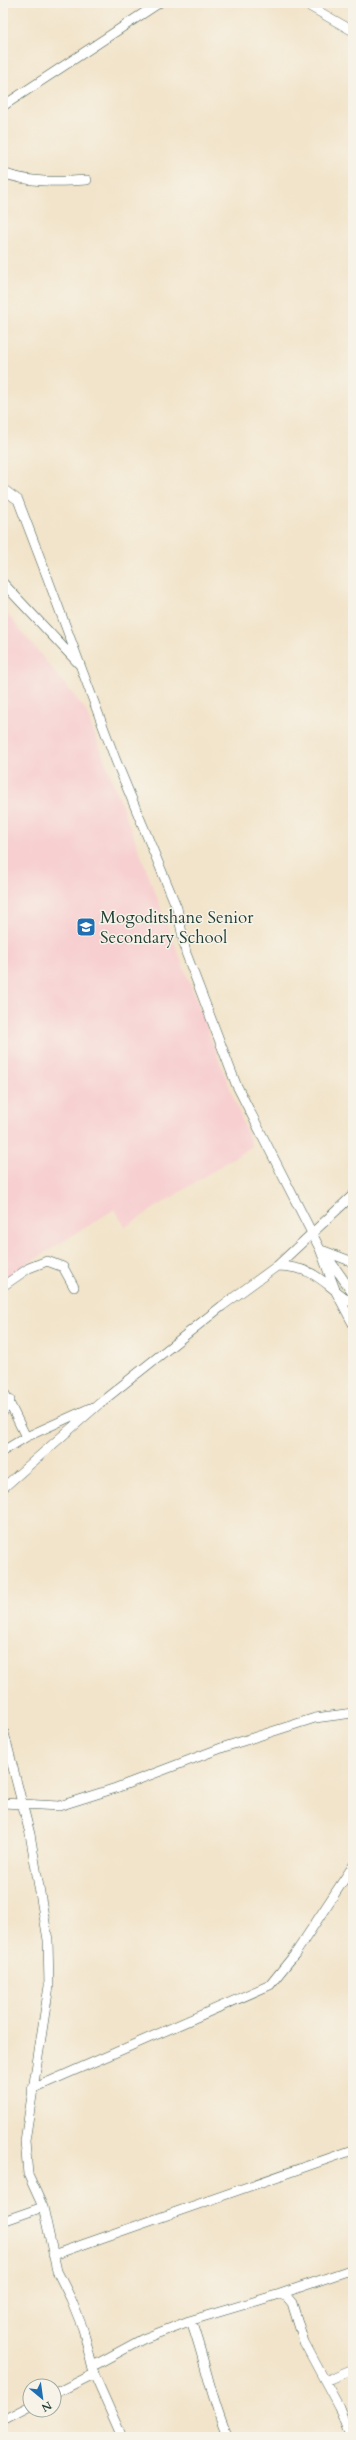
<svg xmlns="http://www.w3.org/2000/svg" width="356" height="2440" font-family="Cardo,serif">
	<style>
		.built { fill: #f7cfd0 }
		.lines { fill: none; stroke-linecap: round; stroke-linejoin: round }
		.minor-casing { stroke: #3f564a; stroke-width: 10 }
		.minor { stroke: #fff; stroke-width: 9 }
		.labels { text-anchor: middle; stroke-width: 3; stroke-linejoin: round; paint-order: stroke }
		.poi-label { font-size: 17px; fill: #1f3d34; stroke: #f7f3e8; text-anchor: start }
	</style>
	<rect width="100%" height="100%" fill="#f7f3e8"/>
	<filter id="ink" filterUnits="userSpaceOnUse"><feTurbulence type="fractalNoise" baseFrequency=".025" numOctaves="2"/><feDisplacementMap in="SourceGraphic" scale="8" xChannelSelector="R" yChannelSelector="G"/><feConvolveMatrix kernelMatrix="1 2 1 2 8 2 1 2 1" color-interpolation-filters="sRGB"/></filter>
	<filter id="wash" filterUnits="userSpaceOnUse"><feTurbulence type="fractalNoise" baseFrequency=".012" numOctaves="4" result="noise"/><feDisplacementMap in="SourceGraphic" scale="16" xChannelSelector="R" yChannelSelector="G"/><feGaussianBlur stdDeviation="0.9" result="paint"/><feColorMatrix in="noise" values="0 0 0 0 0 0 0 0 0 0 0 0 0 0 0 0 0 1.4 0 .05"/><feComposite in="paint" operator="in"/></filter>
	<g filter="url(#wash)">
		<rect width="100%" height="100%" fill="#f2e4ca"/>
		<path class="built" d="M3 609 85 709 252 1146 125 1227 115 1209 3 1279Z"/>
	</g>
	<g filter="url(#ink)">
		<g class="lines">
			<g class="minor-casing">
				<path id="minor" d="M304 3 353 31
					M3 106 159 3
					M3 173C29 183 59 182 87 180
					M3 489 18 500 48 579 116 761 177 908 186 953 236 1084 320 1249 336 1292 353 1324
					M3 583 79 664
					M324 1251 353 1262
					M324 1252 353 1293
					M277 1266C318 1267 322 1284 353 1303
					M3 1286 29 1268 47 1261 63 1267 74 1287
					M3 1390 26 1437 90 1408
					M3 1412 10 1400
					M3 1451 26 1437
					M3 1488 100 1403 222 1306 277 1266 353 1195
					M3 1729 30 1834 48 1940 49 1986 25 2141 28 2174 43 2207 57 2271 71 2299 83 2329 94 2374 122 2437
					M3 1803 59 1806 116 1788 224 1747 315 1718 353 1713
					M32 2089 270 1985 295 1954 353 1866
					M3 2221 43 2207
					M53 2255 353 2150
					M280 2294 353 2269
					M191 2321C205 2359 211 2400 228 2437
					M93 2366 143 2339 189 2321 280 2294 287 2297 292 2303 304 2342 339 2407 350 2437
					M325 2381 353 2369
					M54 2394 94 2374
					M3 2420 30 2406"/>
			</g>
			<use href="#minor" class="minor"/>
		</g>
	</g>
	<defs>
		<g id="school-square" transform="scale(1)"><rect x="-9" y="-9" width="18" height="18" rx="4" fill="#1f6fb2" stroke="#f7f3e8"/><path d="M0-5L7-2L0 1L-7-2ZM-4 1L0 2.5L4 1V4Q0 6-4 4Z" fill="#fff"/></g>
	</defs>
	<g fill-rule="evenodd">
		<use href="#school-square" x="86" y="927"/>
	</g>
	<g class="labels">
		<g class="poi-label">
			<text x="100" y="923">Mogoditshane Senior<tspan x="100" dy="20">Secondary School</tspan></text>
		</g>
	</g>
	<rect width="356" height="2440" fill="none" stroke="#f7f3e8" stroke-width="16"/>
	<g transform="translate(42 2398) rotate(151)"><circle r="19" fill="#f7f3e8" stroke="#a1aaa0"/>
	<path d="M0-3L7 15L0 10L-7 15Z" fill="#1f6fb2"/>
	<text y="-6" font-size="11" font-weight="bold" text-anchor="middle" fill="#1f3d34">N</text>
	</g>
</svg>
